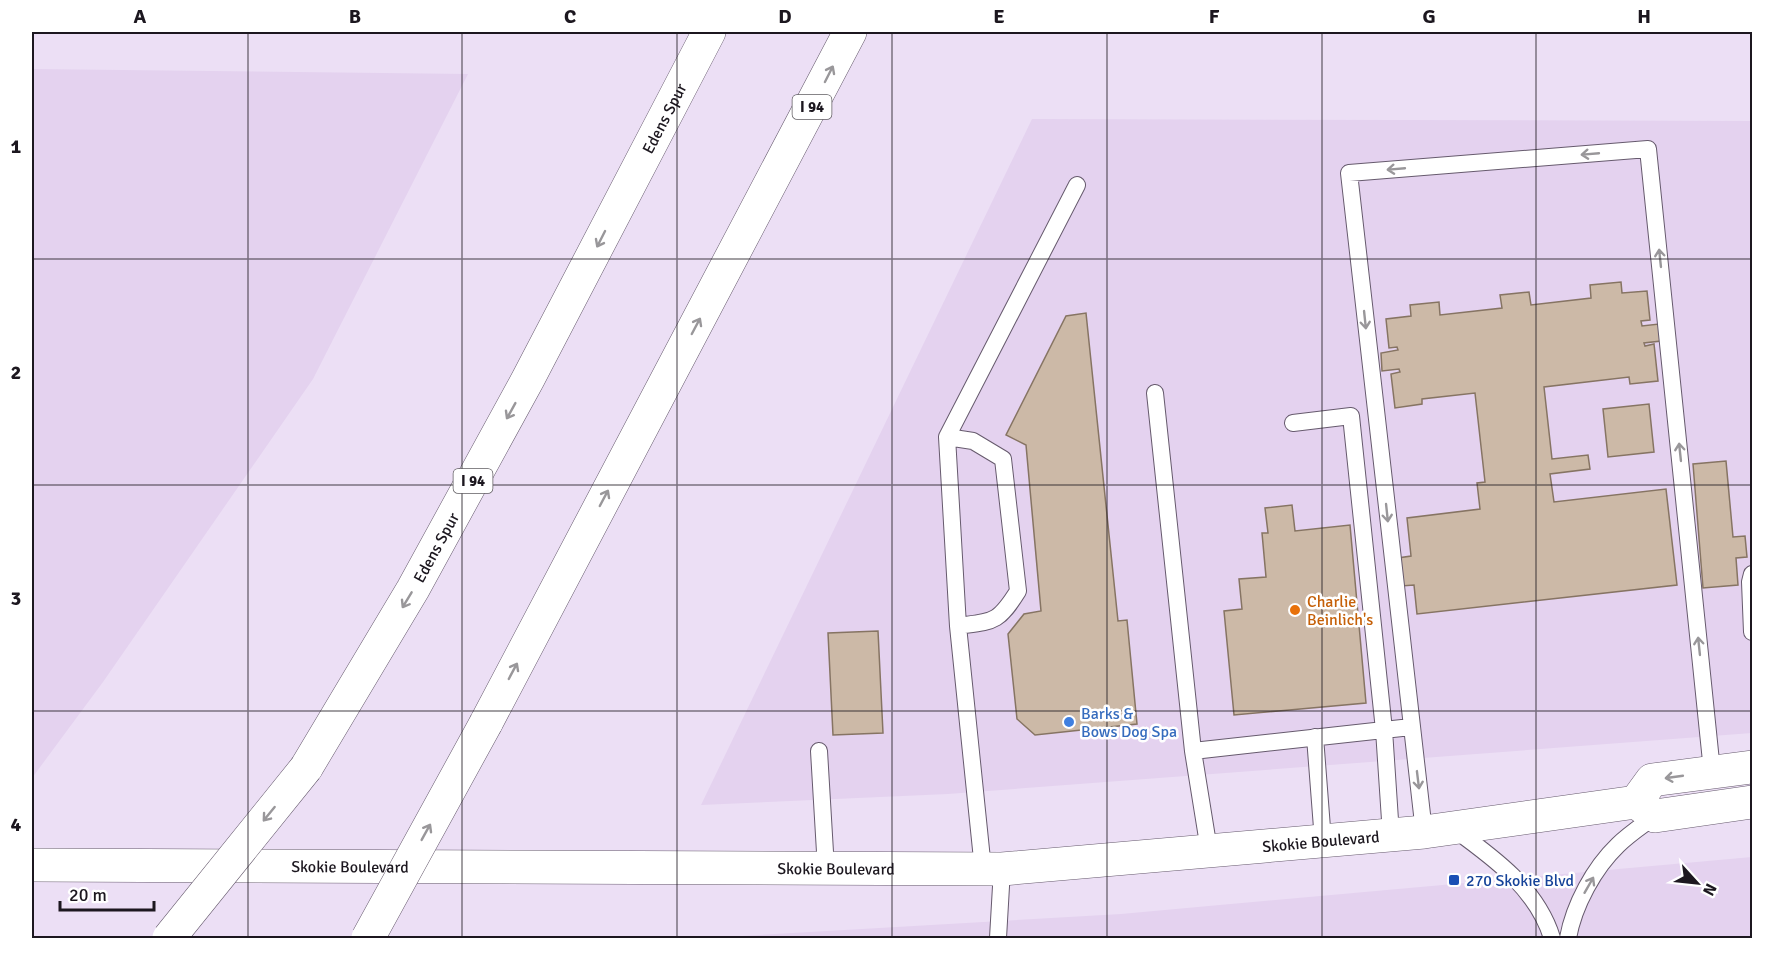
<svg xmlns="http://www.w3.org/2000/svg" width="1784" height="970" font-family="Signika,sans-serif">
	<style>
		.built { fill: #e4d2ef }
		.building { fill: #ccb9a7; stroke: #867463; stroke-width: 1.5 }
		.lines { fill: none; stroke-linecap: round; stroke-linejoin: round }
		.lane-casing { stroke: #665a6d; stroke-width: 18 }
		.secondary-casing { stroke: #665a6d; stroke-width: 34 }
		.highway-casing { stroke: #665a6d; stroke-width: 34 }
		.lane { stroke: #fff; stroke-width: 16 }
		.secondary { stroke: #fff; stroke-width: 33 }
		.highway { stroke: #fff; stroke-width: 33 }
		.highway-bridge-casing { stroke: #665a6d; stroke-width: 34; stroke-linecap: butt }
		.highway-bridge { stroke: #fff; stroke-width: 33 }
		.oneway { stroke: #99979a }
		.grid { fill: none; stroke: #1c171f; stroke-width: 1.5; stroke-opacity: 0.55 }
		.food-dot { fill: #e8710a; stroke: #fff; stroke-width: 2 }
		.shop-dot { fill: #3f7fe0; stroke: #fff; stroke-width: 2 }
		.transit-dot { fill: #1a4fb4; stroke: #fff; stroke-width: 2 }
		.labels { text-anchor: middle; stroke-width: 5; stroke-linejoin: round; paint-order: stroke }
		.shield { fill: #fff; stroke: #605d62; stroke-width: 1.5 }
		.shield-label { font-size: 15px; font-weight: bold; fill: #1c171f }
		.street-label { font-size: 16px; fill: #1c171f; stroke: #fff }
		.food-label { font-size: 16px; fill: #c56008; stroke: #fff; text-anchor: start }
		.shop-label { font-size: 16px; fill: #366cbe; stroke: #fff; text-anchor: start }
		.transit-label { font-size: 16px; fill: #164399; stroke: #fff; text-anchor: start }
		.neatline { fill: none; stroke: #1c171f; stroke-width: 2 }
		.grid-label { font-size: 20px; text-anchor: middle; font-weight: bold; fill: #1c171f }
	</style>
	<rect width="100%" height="100%" fill="#ecdff5"/>
	<path class="built" d="M32 69 468 74 313 379 103 682 32 778Z
		M1032 119 1752 121V733L948 794 701 805Z
		M1752 857V938H707L1121 914Z"/>
	<path class="building" d="M1621 282 1622 293 1647 291 1650 320 1641 321 1642 326 1659 324 1661 341 1644 343 1645 346 1654 344 1658 381 1630 384 1629 377 1544 387 1552 459 1588 455 1590 469 1550 474 1554 502 1666 489 1677 585 1417 614 1414 585 1401 586 1398 558 1411 556 1407 518 1480 509 1477 483 1485 482 1475 393 1422 399V404L1395 408 1391 374 1400 372 1399 369 1382 371 1381 353 1398 350 1397 347 1389 348 1386 319 1411 316 1410 305 1439 302 1440 315 1502 308 1500 295 1529 292 1531 305 1591 298 1590 285Z
		M1086 313 1118 621 1127 620 1137 724 1035 735 1017 719 1008 634 1024 614 1041 611 1026 445 1006 435 1066 316Z
		M1649 404 1654 452 1608 457 1603 409Z
		M1726 461 1733 537 1745 536 1747 557 1736 558 1738 585 1703 588 1693 464Z
		M1292 505 1295 531 1350 525 1366 703 1234 715 1224 611 1242 609 1239 579 1266 577 1262 533H1268L1265 508Z
		M878 631 883 733 833 735 828 633Z"/>
	<g class="lines">
		<g class="lane-casing">
			<path id="lane" d="M1155 393 1193 751 1209 850
				M1293 423 1351 416 1384 730 1391 835
				M947 437 958 626
				M1752 574 1750 582 1752 632
				M1315 737 1323 841
				M819 751 826 869
				M1193 751 1411 727
				M1454 829C1494 858 1537 889 1552 938
				M1424 832 1349 173 1648 149 1712 771
				M983 869 958 626C994 621 998 623 1018 591L1003 459 973 441 947 437 1077 185
				M998 938 1002 869
				M1568 938C1574 905 1594 868 1618 845 1629 834 1643 825 1655 816"/>
		</g>
		<g class="secondary-casing">
			<g id="secondary">
				<path d="M1636 802 1652 780 1752 767"/>
				<path id="s1" d="M32 865 1002 869 1424 832 1636 802 1655 816 1752 802"/>
			</g>
		</g>
		<g class="highway-casing">
			<g id="highway">
				<path d="M486 723 850 32"/>
				<path id="s2" d="M306 768 413 589 528 379 709 32"/>
			</g>
		</g>
		<use href="#lane" class="lane"/>
		<use href="#secondary" class="secondary"/>
		<use href="#highway" class="highway"/>
		<g class="highway-bridge-casing">
			<path id="highway-bridge" d="M169 938 306 768
				M368 938 486 723"/>
		</g>
		<use href="#highway-bridge" class="highway-bridge"/>
	</g>
	<defs><path id="oneway-shaft" d="M-6 0H5M1.5-3L5.5 0L1.5 3" fill="none" stroke-width="1.6" stroke-linecap="round" stroke-linejoin="round" transform="scale(1.5)"/></defs>
	<g class="oneway">
		<use href="#oneway-shaft" transform="translate(829 74) rotate(-63)"/>
		<use href="#oneway-shaft" transform="translate(1590 154) rotate(175)"/>
		<use href="#oneway-shaft" transform="translate(1396 169) rotate(175)"/>
		<use href="#oneway-shaft" transform="translate(601 239) rotate(117)"/>
		<use href="#oneway-shaft" transform="translate(1660 258) rotate(-96)"/>
		<use href="#oneway-shaft" transform="translate(1365 320) rotate(84)"/>
		<use href="#oneway-shaft" transform="translate(696 326) rotate(-62)"/>
		<use href="#oneway-shaft" transform="translate(511 411) rotate(119)"/>
		<use href="#oneway-shaft" transform="translate(1680 452) rotate(-96)"/>
		<use href="#oneway-shaft" transform="translate(604 498) rotate(-62)"/>
		<use href="#oneway-shaft" transform="translate(1387 513) rotate(84)"/>
		<use href="#oneway-shaft" transform="translate(407 600) rotate(121)"/>
		<use href="#oneway-shaft" transform="translate(1699 646) rotate(-96)"/>
		<use href="#oneway-shaft" transform="translate(513 671) rotate(-62)"/>
		<use href="#oneway-shaft" transform="translate(1674 777) rotate(172)"/>
		<use href="#oneway-shaft" transform="translate(1418 780) rotate(83)"/>
		<use href="#oneway-shaft" transform="translate(269 814) rotate(129)"/>
		<use href="#oneway-shaft" transform="translate(426 832) rotate(-61)"/>
		<use href="#oneway-shaft" transform="translate(1589 885) rotate(-60)"/>
	</g>
	<path class="grid" d="M248 32V938M462 32V938M677 32V938M892 32V938M1107 32V938M1322 32V938M1536 32V938M32 259H1752M32 485H1752M32 711H1752"/>
	<circle class="food-dot" cx="1295" cy="610" r="6"/>
	<circle class="shop-dot" cx="1069" cy="722" r="6"/>
	<rect class="transit-dot" x="1448" y="874" width="12" height="12" rx="3"/>
	<g class="labels">
		<g class="shield">
			<rect x="792.5" y="95" width="39" height="24" rx="4.5"/>
			<rect x="453.5" y="469" width="39" height="24" rx="4.5"/>
		</g>
		<g class="shield-label">
			<text x="812" y="112">I 94</text>
			<text x="473" y="486">I 94</text>
		</g>
		<g class="street-label">
			<text dy="6" stroke="none"><textPath href="#s2" startOffset="742">Edens Spur</textPath></text>
			<text dy="6" stroke="none"><textPath href="#s2" startOffset="256">Edens Spur</textPath></text>
			<text dy="6" stroke="none"><textPath href="#s1" startOffset="1290">Skokie Boulevard</textPath></text>
			<text dy="6" stroke="none"><textPath href="#s1" startOffset="318">Skokie Boulevard</textPath></text>
			<text dy="6" stroke="none"><textPath href="#s1" startOffset="804">Skokie Boulevard</textPath></text>
		</g>
		<g class="food-label">
			<text x="1307" y="607">Charlie<tspan x="1307" dy="18">Beinlich's</tspan></text>
		</g>
		<g class="shop-label">
			<text x="1081" y="719">Barks &amp;<tspan x="1081" dy="18">Bows Dog Spa</tspan></text>
		</g>
		<g class="transit-label">
			<text x="1466" y="886">270 Skokie Blvd</text>
		</g>
	</g>
	<rect width="1784" height="970" fill="none" stroke="#ffffff" stroke-width="66"/>
	<g transform="translate(1697 883) rotate(117)" stroke="#ffffff" stroke-width="4.5" paint-order="stroke">
	<path d="M0-4.5L10 22L0 15L-10 22Z" fill="#1c171f"/>
	<text y="-9" font-size="16" font-weight="bold" text-anchor="middle" fill="#1c171f">N</text>
	</g>
	<path d="M60 901v9h94v-9" fill="none" stroke="#1c171f" stroke-width="3"/>
	<text x="69" y="901" font-size="18" fill="#1c171f" stroke="#ffffff" stroke-width="4.5" paint-order="stroke">20 m</text>
	<rect x="33" y="33" width="1718" height="904" class="neatline"/>
	<g class="grid-label">
		<text x="140" y="23">A</text>
		<text x="355" y="23">B</text>
		<text x="570" y="23">C</text>
		<text x="785" y="23">D</text>
		<text x="999" y="23">E</text>
		<text x="1214" y="23">F</text>
		<text x="1429" y="23">G</text>
		<text x="1644" y="23">H</text>
		<text x="16" y="153">1</text>
		<text x="16" y="379">2</text>
		<text x="16" y="605">3</text>
		<text x="16" y="831">4</text>
	</g>
</svg>
